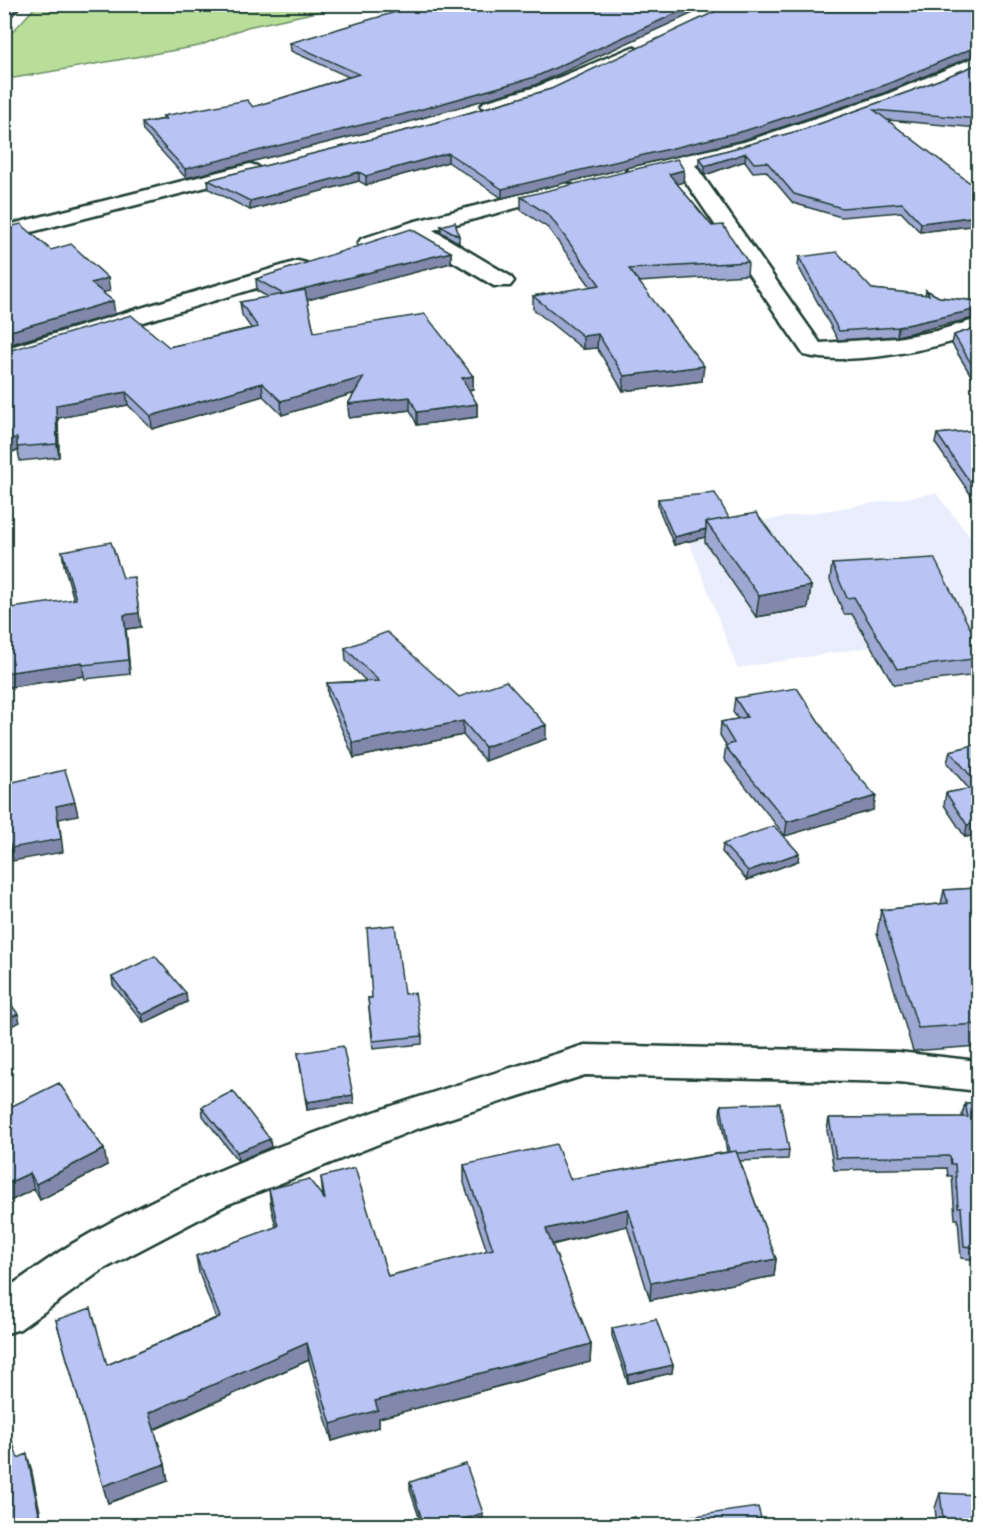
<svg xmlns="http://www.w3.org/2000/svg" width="983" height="1530" font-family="'Indie Flower',sans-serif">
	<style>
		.built { fill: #eaedfc }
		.green { fill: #b8de99; stroke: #6c8e66; stroke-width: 1.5 }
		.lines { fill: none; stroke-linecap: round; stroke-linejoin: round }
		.minor-casing { stroke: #1f3d34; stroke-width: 5 }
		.minor { fill: #fff; fill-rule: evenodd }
		.wall { fill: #9fa8d2; stroke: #1f3d34; stroke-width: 1.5 }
		.shaded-wall { fill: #8288ab; stroke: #1f3d34; stroke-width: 1.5 }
		.building { fill: #b9c3f4; stroke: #1f3d34; stroke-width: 1.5 }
	</style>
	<rect width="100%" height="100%" fill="#fff"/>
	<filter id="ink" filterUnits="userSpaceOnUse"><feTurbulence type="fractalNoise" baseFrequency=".0167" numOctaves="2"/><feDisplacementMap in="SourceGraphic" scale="12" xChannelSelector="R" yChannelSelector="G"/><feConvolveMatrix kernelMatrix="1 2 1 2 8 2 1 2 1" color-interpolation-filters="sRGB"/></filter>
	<g filter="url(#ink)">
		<path class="built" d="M936 493 978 547V630L737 668 686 533Z"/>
		<path class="green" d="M37 5V4L350 5 247 27 199 46 14 78 5 75V40Z"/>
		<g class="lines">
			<g class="minor-casing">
				<path id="minor" d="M633 47 642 52 639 56 550 95 491 112 481 106 484 102 536 87Z
					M978 56V69C887 108 793 143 695 165L820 343 897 338 936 331 978 319V334C934 349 850 367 804 355L677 169 636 178 629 176 626 172 629 168 744 142 885 95Z
					M250 164 257 166 260 170 257 174 4 239V226Z
					M565 183 572 185 576 189 572 193 433 230 510 276 514 281 510 286H494L412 237 369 251 361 249 358 244 361 239 412 222Z
					M298 261 306 263 309 268 306 273 4 364V349Z
					M585 1045 898 1052 978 1061V1091L898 1082 585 1075 416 1129 226 1205 102 1270 20 1329 4 1334V1290C27 1275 49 1258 72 1244 227 1153 414 1098 585 1045Z"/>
			</g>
			<use href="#minor" class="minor"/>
		</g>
		<path class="wall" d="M290 43 535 85 405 123 186 178 143 131 142 123 163 119V116L253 107 349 77 291 51Z
			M978 64V128L887 120 978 189V225L920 232 901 212 841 217 793 203 766 171 753 172 745 161 705 175 699 166V158L805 129 911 91Z
			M551 89 884 93 743 140 502 198 448 162 366 185 359 181 250 210 209 189 208 180 420 127Z
			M684 170 683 182 677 184 712 226 748 262 747 275 639 282 702 381 623 391 597 348 583 349 533 309V296L591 287 548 228 521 210V197Z
			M441 226 459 236V243L441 232Z
			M451 252V263L307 300 314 332 473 376V389L469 390 477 404V417L417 425 410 410 349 418 348 404 355 393 282 415 263 396 152 429 128 405 58 418 59 457 20 461 18 451 8 452 4 428V352L169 347 251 328 242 315 240 302 268 297 257 291 256 279Z
			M799 257 872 289 925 295 926 290 939 297 978 301V317L897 336 838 340 798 266Z
			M978 327V387L952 344 954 335Z
			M978 430V497L973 498 935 443 937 434Z
			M658 499 729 518 811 586 808 608 756 617 705 542V537L674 545 658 507Z
			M62 551 123 578 141 627 126 629 130 674 85 679 84 676 4 688 74 600 64 565Z
			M832 564 970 628 978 626V683L975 684 969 676 894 685 852 614H844L830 580Z
			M345 648 459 697 546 739 485 761 463 735 354 758 328 697 327 683 366 681 346 661Z
			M735 698 873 810 785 836 724 759 726 745 720 735 721 722 738 719 733 712Z
			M978 744V835L965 837 944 805 946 793 969 789 947 763 950 751Z
			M723 844 798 861 747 880 722 852Z
			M978 888V1046L913 1051 877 933 881 910 941 904 944 890Z
			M112 977 187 1002 144 1023 113 985Z
			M404 994 422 1036V1044L373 1049 368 998Z
			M298 1053 354 1103 307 1110Z
			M965 1103H978V1260L961 1258 958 1219H955L952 1176H948L947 1168 834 1170 827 1130 829 1118 963 1117 962 1115Z
			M721 1105 789 1150 788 1159 740 1161 776 1259 774 1276 650 1300 627 1226 552 1245 591 1344 590 1362 379 1418V1427L332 1441 309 1360 154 1430 165 1464 168 1481 108 1503 56 1320 107 1365 216 1318 199 1273 196 1256 276 1227 271 1207 269 1189 323 1198 321 1177 388 1276 487 1251 464 1183V1165L570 1179 727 1152 720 1114Z
			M202 1107 271 1147 238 1161 203 1116Z
			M4 1110 107 1165 40 1200 34 1189 8 1202 4 1197Z
			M612 1328 673 1365 672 1373 628 1383 612 1336Z
			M410 1482 483 1521 469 1526H422L410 1490Z
			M940 1493 978 1526H937L935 1508Z"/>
		<path class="shaded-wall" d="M17 4H23L4 25V18Z
			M697 4H713L535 85 405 123 186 178 185 169Z
			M978 46V54L884 93 743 140 502 198V189Z
			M448 153V162L366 185V176Z
			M746 153 745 161 705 175V166Z
			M684 170 683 182 669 187V174Z
			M359 172V181L250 210V201Z
			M4 211H5L7 223 4 224Z
			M978 216V225L920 232 921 223Z
			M451 252V263L284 306 283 294Z
			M108 278 110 291 92 295 91 283Z
			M113 301 115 314 4 346V333Z
			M978 309V317L897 336 898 327Z
			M598 334 597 348 583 349V336Z
			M704 366 702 381 623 391 624 376Z
			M473 376V389L462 391V378Z
			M364 377 365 390 282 415 281 401Z
			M262 383 263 396 152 429 151 416Z
			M126 392 128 405 58 418 59 457 57 444 56 405Z
			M410 397V410L349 418 348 404Z
			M477 404V417L417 425V412Z
			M17 438 18 451 8 452 6 439Z
			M706 529 705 537 674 545V537Z
			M134 577 141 627 126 629 130 674 128 660 124 615Z
			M811 586 808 608 756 617 759 596Z
			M82 662 84 676 4 688V673Z
			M978 667V683L975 684Z
			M463 721V735L354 758 353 743Z
			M546 725V739L485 761V747Z
			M876 796 873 810 785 836 787 822Z
			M75 802 78 815 59 819 63 852 13 861 11 848 56 806Z
			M978 823V835L965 837 967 825Z
			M799 853 798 861 747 880 748 871Z
			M186 993 187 1002 144 1023 142 1015Z
			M18 1014 20 1022 4 1029V1020Z
			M353 1095 354 1103 307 1110V1102Z
			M270 1139 271 1147 238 1161 237 1152Z
			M104 1149 107 1165 40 1200 36 1184Z
			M30 1173 34 1189 8 1202 4 1190V1185Z
			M628 1209 627 1226 545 1246 546 1229Z
			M776 1259 774 1276 650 1300 651 1283Z
			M307 1343 309 1360 152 1430 149 1413Z
			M591 1344 590 1362 379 1418V1427L332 1441 331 1424 375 1401Z
			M673 1365 672 1373 628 1383V1375Z
			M27 1454 31 1468 43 1526H9Z
			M165 1464 168 1481 108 1503 103 1486Z
			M483 1513V1521L469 1526H444Z"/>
		<path class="building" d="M4 4H17L4 18Z
			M423 4H697L535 77 405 114 185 169 142 123 166 119 163 116 247 100 253 107 359 74 290 43Z
			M731 4H970L978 10V46L885 85 744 131 502 189 448 153 366 176 359 172 250 201 208 180 420 127 551 89Z
			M978 64V119L874 110 978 189V216L921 223 902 203 842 208 794 194 767 162 754 163 746 153 705 166 699 158 805 129 911 91Z
			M677 159 684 170 669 174 712 226 723 225 748 262 629 269 704 366 624 376 598 334 583 336 533 296 600 285 549 215 521 197Z
			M455 222 459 236 441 226Z
			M21 224 51 250 71 244 108 278 91 283 113 301 4 333V228Z
			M411 229 451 252 283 294 256 279Z
			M837 252 872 289 929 295 926 290 939 297 978 301V309L898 327 839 331 799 257Z
			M305 290 314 332 425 314 473 376 462 378 477 404 417 412 410 397 348 404 364 377 281 401 262 383 151 416 126 392 56 405 57 444 17 447V438L6 439 4 418V352L131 315 169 347 258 327 240 302Z
			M978 327V375L954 335Z
			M978 430V488H974L937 434Z
			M715 493 729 518 706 522V529L674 537 658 499Z
			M756 513 811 586 759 596 706 522Z
			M111 542 123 578 134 577 139 613 124 615 128 660 83 665 82 662 4 673V609L76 599 62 551Z
			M934 558 970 628 978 626V667L972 659 897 669 854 597 847 598 832 564Z
			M387 632 459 697 506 681 546 725 485 747 463 721 353 743 327 683 379 681 345 648Z
			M797 688 843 759 876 796 787 822 725 746 734 743 721 722 747 717 735 698Z
			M978 744V785L950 751Z
			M65 770 75 802 56 806 61 839 11 848 4 826V784Z
			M978 787V823L967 825 946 793Z
			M774 826 799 853 748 871 723 844Z
			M978 888V1024L918 1028 881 910 948 903 944 890Z
			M395 925 404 994 415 993 422 1036 373 1041 368 998H372L367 928Z
			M155 956 186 993 142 1015 112 977Z
			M4 995 18 1014 4 1020Z
			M343 1046 353 1095 307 1102 298 1053Z
			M59 1083 104 1149 36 1184 30 1173 4 1185V1110Z
			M233 1091 270 1139 237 1152 202 1107Z
			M780 1103 789 1150 737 1153 736 1151 729 1152 721 1105Z
			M965 1103H978V1248L964 1246 961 1207H958L955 1164H951L950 1156 836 1158 829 1118 968 1117Z
			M556 1144 570 1179 736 1151 776 1259 651 1283 628 1209 546 1229 591 1344 375 1401 378 1410 331 1424 307 1343 149 1413 165 1464 103 1486 56 1320 91 1308 107 1365 220 1317 196 1256 278 1226 269 1189 309 1179 325 1200 321 1177 355 1168 388 1276 493 1249 464 1165Z
			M656 1319 673 1365 628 1375 612 1328Z
			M4 1418 18 1458 27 1454 39 1514 9 1526H4Z
			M466 1464 483 1513 444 1526H424L410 1482Z
			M940 1493 978 1495V1526H944Z
			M758 1507 763 1526H598L635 1517 637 1524Z"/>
	</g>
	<rect width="983" height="1530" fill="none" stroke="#fff" stroke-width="24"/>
	<rect x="12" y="12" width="959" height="1506" fill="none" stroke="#1f3d34" stroke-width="2" filter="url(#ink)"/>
</svg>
